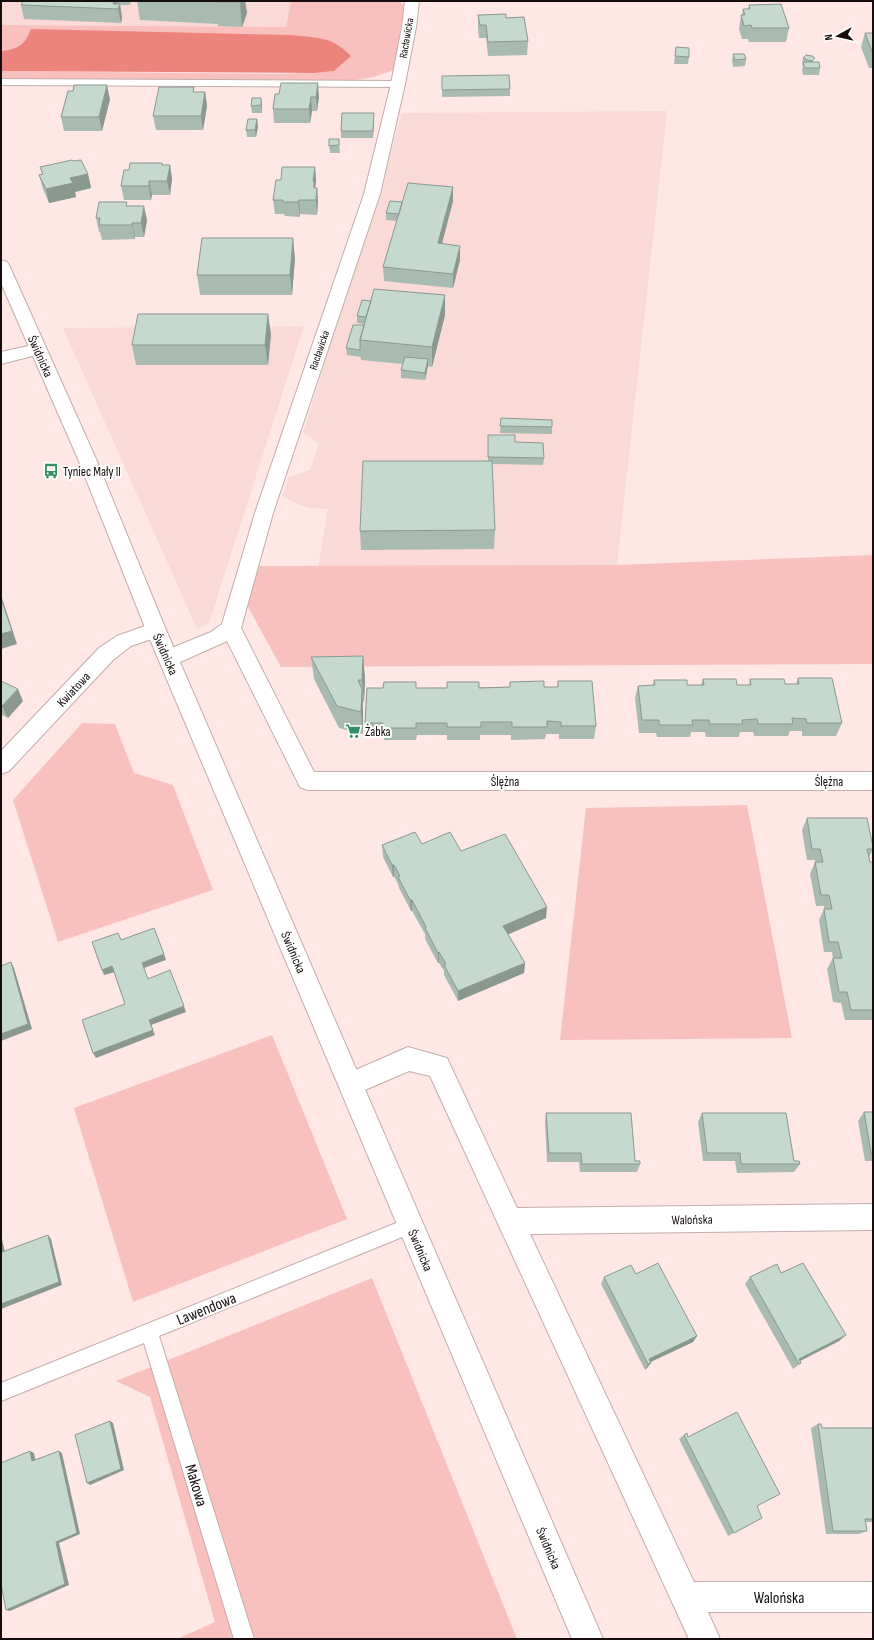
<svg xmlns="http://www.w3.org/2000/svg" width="874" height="1640" font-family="'Sofia Sans Condensed',sans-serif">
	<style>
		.built { fill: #fadad7 }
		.green { fill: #f8c1bd }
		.water { fill: #ec847e }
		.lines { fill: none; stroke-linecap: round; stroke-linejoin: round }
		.lane-casing { stroke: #c2adab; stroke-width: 2 }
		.street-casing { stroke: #c2adab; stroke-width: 2 }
		.secondary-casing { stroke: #c2adab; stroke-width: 2 }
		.lane { fill: #fff; fill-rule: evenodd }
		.street { fill: #fff; fill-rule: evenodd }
		.secondary { fill: #fff; fill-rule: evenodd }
		.wall { fill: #a9bbb1 }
		.shaded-wall { fill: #8a9890 }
		.building { fill: #c5d9ce; stroke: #8a9890 }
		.labels { text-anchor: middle; stroke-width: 4; stroke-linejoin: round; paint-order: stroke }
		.far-street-label { font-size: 11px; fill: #150d0d; stroke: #fff }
		.street-label { font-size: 13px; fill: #150d0d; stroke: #fff }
		.poi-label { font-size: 13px; fill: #150d0d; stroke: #fff; text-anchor: start }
		.near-street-label { font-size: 16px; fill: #150d0d; stroke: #fff }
	</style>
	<rect width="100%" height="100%" fill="#fee7e5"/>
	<path class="built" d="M1 1H291L287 27 1 25Z
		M667 111 617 565 318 567 328 509 310 508 299 505 282 496 289 477 310 470 319 443 303 433 402 113Z
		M304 326 209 623 197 629 63 328Z"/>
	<path class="green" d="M291 1H400L404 6 394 70 373 77 356 80H1V71L273 74 315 73 334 71 27 39 17 48 1 51V25L286 27Z
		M873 555V664L281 667 247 605 256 566 617 565Z
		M82 723 115 724 134 773 173 785 213 890 58 942 13 800Z
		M747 805 792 1038 560 1040 586 808Z
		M272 1035 347 1219 133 1302 74 1108Z
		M372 1278 517 1639H177L215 1622 150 1397 116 1381Z"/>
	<path class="water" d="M31 29 291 35C317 38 332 36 351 56L334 71 315 73 1 71V51C18 49 25 45 31 29Z"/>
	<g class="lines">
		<g class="lane-casing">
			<path id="lane" d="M1 79 398 81 402 84 398 87 1 85Z
				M411 1217 417 1219 419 1225 417 1231 159 1336 254 1639H234L144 1343 1 1401V1383Z"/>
		</g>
		<g class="street-casing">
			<path id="street" d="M405 1H419L416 27 405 84 380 194 273 513 241 628 314 772H873V790H308L300 787 227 641 176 664 169 666 162 664 159 658 162 652 211 632 222 624 255 513 364 194 391 84 402 27Z
				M38 344 44 345 46 349 44 353 1 364V352Z
				M156 622 163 625 166 630 163 635 131 646 113 660 9 771 1 774V751L99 648 117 636Z
				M408 1047 447 1058 517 1208 873 1204V1230L530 1234 694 1582H873V1612H708L720 1639H689L430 1076 409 1071 351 1096 342 1092 339 1084 342 1076Z"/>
		</g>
		<g class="secondary-casing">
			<path id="secondary" d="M1 260 7 262 9 265 96 459 166 630 603 1639H572L146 630 78 459 1 283Z"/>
		</g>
		<use href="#lane" class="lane"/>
		<use href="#street" class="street"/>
		<use href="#secondary" class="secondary"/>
	</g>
	<path class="wall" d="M23 1H131L130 5H120L122 18 121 23 24 19 21 5Z
		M137 1H245L247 13 242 27 218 26V24L140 20Z
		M749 5 789 28 786 42H749L748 39H742L739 29 741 15H742L743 9H748Z
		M478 15 506 18 528 41 527 55 488 56 486 38H479L478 29Z
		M865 33H873V68H869L861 47Z
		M676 47 689 57 688 64H674L675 54Z
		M733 54 746 59 745 66 733 67 732 61Z
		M806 55 820 68 819 75H803L802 69 803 66 802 65 803 58Z
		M442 76 510 89V96L442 97Z
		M194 87V92H205L207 106 203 130H156L153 116Z
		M73 91 110 99 102 131H64L61 117Z
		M275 94 319 97 317 111H312L310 123H274L273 109Z
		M262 105V113H252L251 106Z
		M374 120 373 138H341V131Z
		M258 126 256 137H247L246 130Z
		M339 139 340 153H330L329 146Z
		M73 161 88 174 91 188 75 192 76 197 49 203 43 189 39 175 42 174 40 167Z
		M162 163 163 165H170L172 179 170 195H152L151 200H124L121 186 129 170Z
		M315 167 316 181 315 188H317L318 202 317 215 300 214V217L285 216 284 214H275L273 200 281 180Z
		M453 187V201L442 244 460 246V260L453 288 384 281 383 267 397 221 386 220V213L402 202Z
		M128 206 147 220 144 237H135V239L102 240 100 232H99L96 218Z
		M295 258 292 295H200L197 275Z
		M445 315 432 367 428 366 425 380 401 378V370L403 364 361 360V357L347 355 346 348 364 325V324L357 323V316Z
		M271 334 268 365H136L132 345Z
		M501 418 552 427V434L500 433Z
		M488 435 515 442 544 458 543 465 492 464 495 530 494 549 361 550 360 531 488 461Z
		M363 656 365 679 364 702H363V734L339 728 314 679 311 657Z
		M798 678 842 723 836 736H802V731H790L788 736H754L753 732H740L739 737H706L705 732H691L690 737H657L656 733H639L635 698 638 686 653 685 654 680 687 685H701L703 679 737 685H749L750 679 785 684H796Z
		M1 681 23 701 8 718 2 715 1 716Z
		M558 681 596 726 594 739H559V734H546L545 739 511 740V735H480V740H447V735H417L416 740H384L383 735 366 736 365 723 416 688 510 687V682L544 687H557Z
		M807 818 873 847V850L869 857 870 862H873V1020H845L841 1003 833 1002 827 969 833 958 832 952H824L819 920 824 909V906H816L810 874 815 862V860H807L802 830Z
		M422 844 461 851 546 918 508 934 525 963 524 973 458 1001 444 975V971L439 963H438L425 939V934L412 911H411L399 888 398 884 394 876 393 877 383 857 382 845Z
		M864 1112H873V1161H865L858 1121Z
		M546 1113 640 1164 637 1172H580L579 1162H547L545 1122Z
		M702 1113 794 1161 800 1164 794 1172 737 1173 735 1161H703L698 1122Z
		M781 1273 839 1341 800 1361 801 1363 793 1369 745 1284 750 1277Z
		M636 1274 697 1336 693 1342 651 1362 647 1368 645 1370 601 1284 604 1277Z
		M818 1424 822 1428H873V1522H866L867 1531 859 1534H826L811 1428Z
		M684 1435 688 1437 757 1506 762 1518 728 1536 679 1439Z"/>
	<path class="shaded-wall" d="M114 1H117L118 9 120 4 122 18 121 23 118 9 113 4Z
		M240 1H245L247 13 242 27 240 2Z
		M318 83 319 97 317 111 316 97Z
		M107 85 110 99 102 131 99 117Z
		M205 92 207 106 203 130 201 116Z
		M311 97 312 111 310 123 309 109Z
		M261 98 262 105V113L261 105Z
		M374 113V120L373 138V131Z
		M257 119 258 126 256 137 255 130Z
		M170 165 172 179 170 195 167 181Z
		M315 167 316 181 315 189V202L313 181Z
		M88 174 91 188 75 192 76 197 49 203 46 189 70 178Z
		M149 181 152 195 151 200 149 186Z
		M453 187V201L438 258V243Z
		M317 188 318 202 317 215 316 200Z
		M299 200 300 214V217L298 202Z
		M144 206 147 220 144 237 141 223Z
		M132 223 135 237V239L132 225Z
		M293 238 295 258 292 295 290 275Z
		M460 246V260L453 288V274Z
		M445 295V315L432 367V347Z
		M268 314 271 334 268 365 265 345Z
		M428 359V366L425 380V373Z
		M1 595 17 644 1 649Z
		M363 656 365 679 364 702 362 680Z
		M18 689 23 701 8 718 2 706Z
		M362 689 363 711V734L361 712Z
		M392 865H394V876L393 877Z
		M410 900H412V911H411Z
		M547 907 546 918 502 937 503 926Z
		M439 952V963H438V953Z
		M164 954 166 960 144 968 142 963Z
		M11 962 14 968 32 1029 1 1041V1034Z
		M525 963 524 973 458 1001V991Z
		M112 966 115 972 104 975 102 970Z
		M184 1006 186 1012 151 1025 155 1035 96 1058 93 1053 149 1020Z
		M1 1235 6 1256 2 1252 1 1248Z
		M48 1235 51 1239 62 1285 1 1309V1304Z
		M846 1335 839 1341 798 1362 799 1359Z
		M697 1336 693 1342 648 1363 649 1359Z
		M651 1363 647 1368 645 1370 648 1364Z
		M110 1421 113 1423 124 1470 90 1485 87 1483Z
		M30 1451 34 1453 36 1463 32 1461Z
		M59 1451 62 1453 80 1534 59 1543 69 1585 10 1611 6 1610 56 1542Z"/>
	<path class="building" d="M23 1H114L113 4H120L118 9 21 5Z
		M215 1H240V2H215Z
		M781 4 789 28H752L751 25 744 26 741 15H745L743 9H750L749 5Z
		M506 14V18L524 17 528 41 488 42 486 25H480L478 15Z
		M865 33H873V54Z
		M676 47 689 48V57L675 56Z
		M733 54H744L746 59 735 60Z
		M806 55 812 56 815 58 812 61 807 60 803 58Z
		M803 62H819L820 68H805Z
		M509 75 510 89 442 90V76Z
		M281 83H318L316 97H311L309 109H273L275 94H279Z
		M74 85H107L99 117H61L68 91H73Z
		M159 87H194L193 92H205L201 116H153Z
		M252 98H261V105L251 106Z
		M342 113H374L373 131H341Z
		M248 119H257L255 130H246Z
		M329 139H339V145L329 146Z
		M72 160 73 161 81 160 88 174 70 178 73 183 46 189 39 175 43 174 40 167Z
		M130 163H162V165H170L167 181H149V186H121L124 170H129Z
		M282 167H315L313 181H314V188H317L316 200H299L298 202H283V200H273L276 180H281Z
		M408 183 453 187 438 243 460 246 453 274 383 267Z
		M390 201 402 202 399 214 386 213Z
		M99 202H127L126 206H144L141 223H132V225H99L100 218H96Z
		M202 238H293L290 275H197Z
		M374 289 445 295 432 347 360 340Z
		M362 300 371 301 366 317 357 316Z
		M138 314H268L265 345H132Z
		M353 325H364L360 340V350L346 348Z
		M405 357 428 359 425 373 401 370Z
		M501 418 552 420V427L500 426Z
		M488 435H515V442L543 443 544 458 488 457Z
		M363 461H492L495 530 360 531Z
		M1 598 12 631 1 634Z
		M363 656 362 680H358L362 689 361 712 337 706 311 657Z
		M798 678H832L842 723H807L806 719 792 718 793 724H758L757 719 742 720 743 724H710L709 720H692L693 725H659V720H642L638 686 655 685 654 680H687V685H704L703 679H736L737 685H751L750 679H784L785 684H799Z
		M1 681 18 689 2 706 1 705Z
		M544 681V687H558V681H592L596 726H561V722L547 721V727H512V722H481V727H447V723H416V728H383V723H365L367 688H383L384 682H416V688H447V682H479V688L510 687V682Z
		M807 818H867L873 847V849H867L870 862H873V1010H851L847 992H839L833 958H842L838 942H829L824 909H832L829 895H821L815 862H823L820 849H812Z
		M415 832 422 844 450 832 461 851 505 834 547 907 503 926 525 963 458 991 444 965 446 964 439 952 438 953 425 928 426 927 412 900H410L398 877 400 876 394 865H392L382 845Z
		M154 928 164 954 142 963 148 979 170 970 184 1006 149 1020 153 1030 93 1053 82 1020 125 1004 112 966 102 970 92 942 118 933 121 940Z
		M11 962 28 1024 1 1034V966Z
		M864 1112H873V1153H871Z
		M546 1113H631L635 1161H640V1164H582L581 1153H549Z
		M702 1113H786L794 1161H799L800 1164H741L740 1153H707Z
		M48 1235 59 1282 1 1304V1248L2 1252Z
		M658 1263 697 1336 649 1359 651 1363 648 1364 604 1277 631 1265 636 1274Z
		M803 1263 846 1335 799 1359 801 1363 799 1364 750 1277 777 1264 781 1273Z
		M737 1412 780 1494 757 1506 762 1518 734 1533 684 1435 687 1433 688 1437Z
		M110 1421 121 1469 87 1483 75 1435Z
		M818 1424H821L822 1428H873V1519H865L867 1531H833Z
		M30 1451 32 1461 59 1451 77 1533 56 1542 65 1584 6 1610 1 1584V1463Z"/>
	<defs>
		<g id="bus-bare" transform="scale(1.2)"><path d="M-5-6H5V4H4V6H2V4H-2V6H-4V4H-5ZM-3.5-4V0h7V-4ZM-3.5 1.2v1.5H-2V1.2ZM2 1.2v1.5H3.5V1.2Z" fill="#328f66" stroke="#fff" stroke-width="2.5" paint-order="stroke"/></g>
		<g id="supermarket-bare" transform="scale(1.2)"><path d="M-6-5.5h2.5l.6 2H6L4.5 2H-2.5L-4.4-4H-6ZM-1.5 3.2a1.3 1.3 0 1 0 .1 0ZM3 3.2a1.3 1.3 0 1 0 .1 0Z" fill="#328f66" stroke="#fff" stroke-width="2.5" paint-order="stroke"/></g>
	</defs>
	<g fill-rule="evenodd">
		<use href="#bus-bare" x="51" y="471"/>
		<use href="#supermarket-bare" x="353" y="731"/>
	</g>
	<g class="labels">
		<g class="far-street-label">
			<text transform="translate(406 38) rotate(-80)" y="4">Racławicka</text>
			<text transform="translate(319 350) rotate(-71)" y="4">Racławicka</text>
		</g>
		<g class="street-label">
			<text transform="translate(41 356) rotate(66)" y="5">Świdnicka</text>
			<text transform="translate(166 654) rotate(66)" y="5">Świdnicka</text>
			<text transform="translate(73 689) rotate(-47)" y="5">Kwiatowa</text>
			<text x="505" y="786">Ślężna</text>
			<text x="829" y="786">Ślężna</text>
			<text transform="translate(294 952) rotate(67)" y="5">Świdnicka</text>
			<text transform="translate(692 1219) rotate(-1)" y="5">Walońska</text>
			<text transform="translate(421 1250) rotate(67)" y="5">Świdnicka</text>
			<text transform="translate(549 1548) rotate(67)" y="5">Świdnicka</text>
		</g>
		<g class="poi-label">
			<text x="63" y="476">Tyniec Mały II</text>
			<text x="365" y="736">Żabka</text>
		</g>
		<g class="near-street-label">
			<text transform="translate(206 1308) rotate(-22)" y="6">Lawendowa</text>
			<text transform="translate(197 1485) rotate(73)" y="6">Makowa</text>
			<text x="779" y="1603">Walońska</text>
		</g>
	</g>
	<rect width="874" height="1640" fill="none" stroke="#150d0d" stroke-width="4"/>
	<g transform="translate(838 36) rotate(262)" stroke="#ffffff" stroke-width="3" paint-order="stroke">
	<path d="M0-3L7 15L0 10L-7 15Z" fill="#150d0d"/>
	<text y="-6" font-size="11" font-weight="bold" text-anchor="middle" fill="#150d0d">N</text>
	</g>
</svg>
